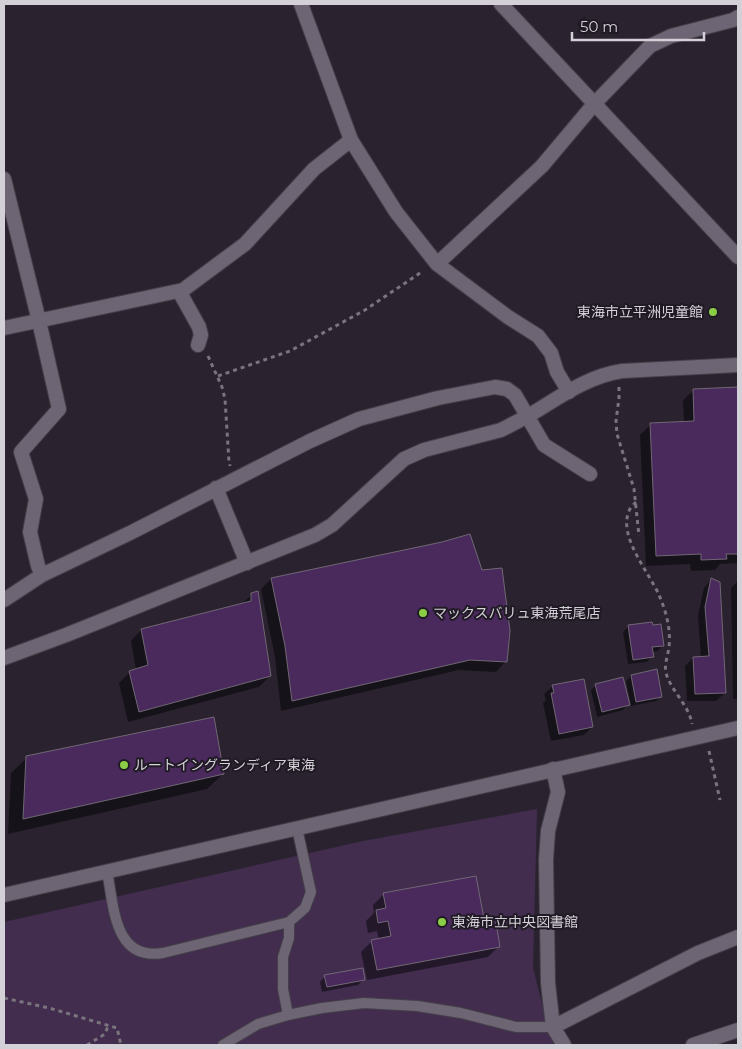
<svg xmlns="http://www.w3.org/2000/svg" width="742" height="1049" font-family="Montserrat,'Noto Sans JP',sans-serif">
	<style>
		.green { fill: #422d4f }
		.shadow { fill: #0007 }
		.building { fill: #4a295c; stroke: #706875 }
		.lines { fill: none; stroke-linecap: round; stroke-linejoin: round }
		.service-casing { stroke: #453f49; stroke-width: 12 }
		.minor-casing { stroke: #453f49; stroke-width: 16 }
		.tertiary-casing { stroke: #453f49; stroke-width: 16 }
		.path { stroke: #79747d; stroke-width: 3; stroke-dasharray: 4 4; stroke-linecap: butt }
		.service { stroke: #6d6573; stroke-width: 10 }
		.minor { stroke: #6d6573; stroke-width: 14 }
		.tertiary { stroke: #6d6573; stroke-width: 14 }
		.poi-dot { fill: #8bce46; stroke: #201a25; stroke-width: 2 }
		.labels { text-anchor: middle; stroke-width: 4; stroke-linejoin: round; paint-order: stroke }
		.poi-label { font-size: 14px; fill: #d4d0d7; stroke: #201a25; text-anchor: start }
	</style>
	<rect width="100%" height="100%" fill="#2a232f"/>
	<path class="green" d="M537 809 533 968 546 1019 559 1045H4V922L363 841Z"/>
	<path class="shadow" d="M738 388V563L720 564 715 570 691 571 690 564 646 566 640 435 651 424 684 422 683 400 694 390Z
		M271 579 506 661 496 672 459 670 281 711 275 657 261 589Z
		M711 580 725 693 716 701H687L685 666 693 658H701L698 616 704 588Z
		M738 581V699H733L731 588Z
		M252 594 270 676 259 687 128 722 119 683 130 672 136 670 131 641 141 630 242 604Z
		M629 626 663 645 658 651 652 652V656L647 662 628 664 623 632Z
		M631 676 661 696 656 701 631 706 626 681Z
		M596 685 628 705 623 710 597 717 591 690Z
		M553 686 592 727 584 735 551 741 543 703 546 700 544 694Z
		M27 758 223 774 207 789 8 834 11 773Z
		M384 894 483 920 499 946 488 957 367 980 361 952 372 941 379 940 377 931 368 933 366 921 374 913 373 905Z
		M325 976 363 980 358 985 322 992 320 982Z"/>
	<path class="building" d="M738 387V554H726L727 559 701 560V554L656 556 650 423 694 421 693 389Z
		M470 534 482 570 502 568 510 631 507 662 470 660 292 701 285 646 271 578 442 542Z
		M711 578 720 582 726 693 695 694 693 657 709 656 705 607Z
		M258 591 271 676 139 712 129 671 148 665 141 629 251 601V593Z
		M652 622 653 625 661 624 664 646 652 647 654 657 633 660 628 625Z
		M657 669 662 697 636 702 631 675Z
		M623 677 630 705 602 712 595 684Z
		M584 679 593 727 559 734 551 693H554L552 685Z
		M214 717 224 774 23 819 26 756Z
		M476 876 484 919 495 917 500 947 377 970 371 940 391 936 388 921 378 923 376 910 386 908 383 893Z
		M363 968 365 980 327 987 324 975Z"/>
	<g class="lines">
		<g class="service-casing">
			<path id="service" d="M107 871C114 907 114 961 163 953L289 922
				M288 1015 283 989V957L289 938V922L305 908 311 892 297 828
				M223 1045 258 1024 288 1015 322 1008 364 1003 417 1006 461 1013 516 1027H553"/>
		</g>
		<g class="minor-casing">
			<path id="minor" d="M301 4 351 140 396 212 437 264 508 317 538 336 551 353 557 372 569 392
				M4 179 39 321 59 409 21 452 36 499 30 532 38 566 42 575
				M437 264 542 166 595 103 650 46 671 36 733 20 738 17
				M179 291 199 327 201 335 198 345
				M4 328 183 290 245 244 314 169 351 140
				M528 416C557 399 587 376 622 371L738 365
				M216 488 247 563
				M4 600 42 575 132 532 310 441 359 419 438 398 495 387 507 389 515 395 544 445 590 474
				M553 769 558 792 548 831 546 860 548 983 553 1027 564 1045
				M553 1027 698 953 738 937
				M693 1045 738 1030"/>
		</g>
		<g class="tertiary-casing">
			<path id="tertiary" d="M501 4 738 257
				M4 658 66 635 315 535 332 525 404 459 424 450 501 430 528 416
				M4 895 738 728"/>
		</g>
		<path class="path" d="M208 356 222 387 225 399 229 462 230 466
			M218 376 290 351 365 310 423 271
			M619 387V398L616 421 617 434 634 489 639 536
			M636 502C634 504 630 508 629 511 618 537 649 572 659 595 666 611 671 629 669 647 668 656 664 664 666 673 671 691 689 705 692 724
			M709 751 720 800
			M4 998 49 1008 117 1028 121 1045
			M87 1045 105 1034 108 1026"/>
		<use href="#service" class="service"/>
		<use href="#minor" class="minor"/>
		<use href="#tertiary" class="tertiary"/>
	</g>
	<g class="poi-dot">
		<circle cx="713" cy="312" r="5"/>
		<circle cx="423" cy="613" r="5"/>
		<circle cx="124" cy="765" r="5"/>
		<circle cx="442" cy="922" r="5"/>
	</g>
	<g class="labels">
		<g class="poi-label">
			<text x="703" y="317" text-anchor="end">東海市立平洲児童館</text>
			<text x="433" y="618">マックスバリュ東海荒尾店</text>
			<text x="134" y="770">ルートイングランディア東海</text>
			<text x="452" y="927">東海市立中央図書館</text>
		</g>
	</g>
	<rect width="742" height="1049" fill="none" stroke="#d4d0d7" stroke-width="10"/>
	<path d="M572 32v8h132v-8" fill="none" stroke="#d4d0d7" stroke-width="2.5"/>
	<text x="580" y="32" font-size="15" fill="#d4d0d7" stroke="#201a25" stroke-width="4" paint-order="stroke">50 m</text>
</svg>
